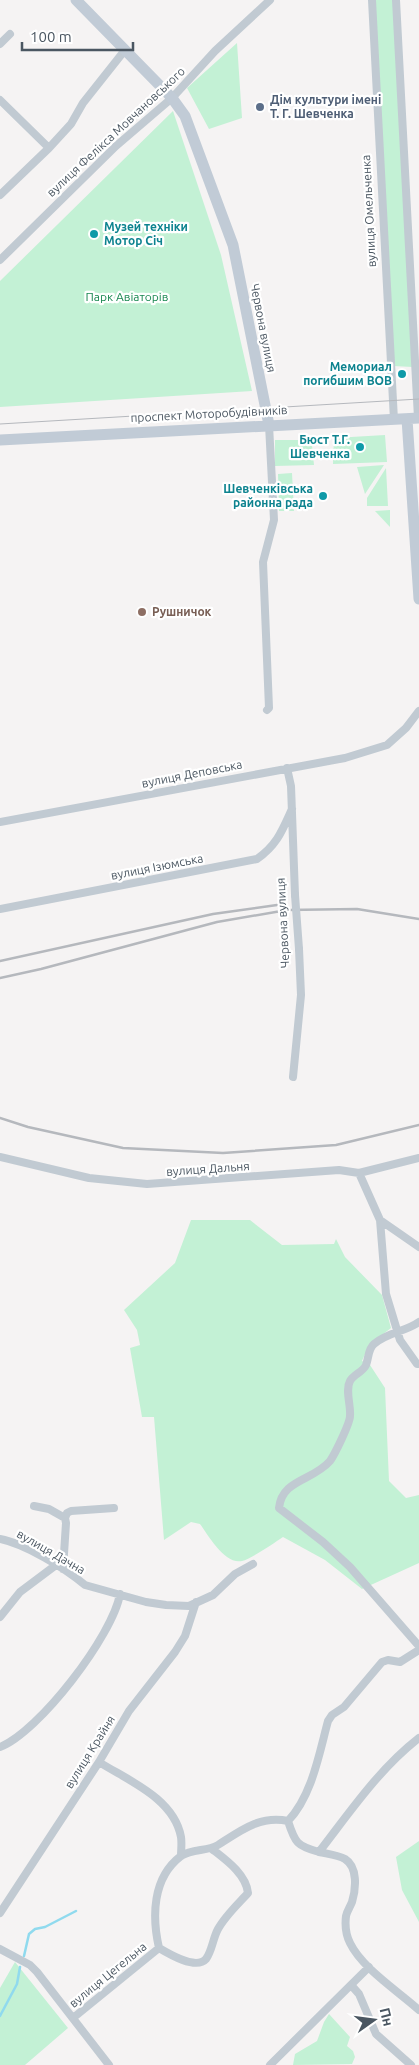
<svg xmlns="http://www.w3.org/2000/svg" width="419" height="2065" font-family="Ubuntu,sans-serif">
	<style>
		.green { fill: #c3f1d5 }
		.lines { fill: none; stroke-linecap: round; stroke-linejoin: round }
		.stream { stroke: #90daee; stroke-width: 2.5 }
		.street { stroke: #c1cad2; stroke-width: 8 }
		.secondary { stroke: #c1cbd6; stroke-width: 11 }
		.tram { stroke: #b5b8bd; stroke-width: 1 }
		.rail { stroke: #b5b8bd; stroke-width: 2.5 }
		.street-bridge { stroke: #c1cad2; stroke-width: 8 }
		.service-dot { fill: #5c6f8a; stroke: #fff; stroke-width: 2 }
		.culture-dot { fill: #0f9aa8; stroke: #fff; stroke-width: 2 }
		.education-dot { fill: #8d6e63; stroke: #fff; stroke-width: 2 }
		.labels { text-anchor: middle; stroke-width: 4.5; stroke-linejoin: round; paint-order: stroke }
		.service-label { font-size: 12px; font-weight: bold; fill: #4e5e75; stroke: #fff; text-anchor: start }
		.street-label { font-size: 12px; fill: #4a5661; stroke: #fff }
		.culture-label { font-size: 12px; font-weight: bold; fill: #0d838f; stroke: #fff; text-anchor: end }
		.park-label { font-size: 12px; fill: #17864f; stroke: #fff }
		.education-label { font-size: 12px; font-weight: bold; fill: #785e54; stroke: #fff; text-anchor: start }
	</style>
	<rect width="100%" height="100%" fill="#f5f3f3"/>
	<path class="green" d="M375 0H393L413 367 393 366Z
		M237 43 242 118 209 129 187 88Z
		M173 111 221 255 252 391 0 407V281Z
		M385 435 387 462 333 464 334 438Z
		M275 440H309L312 445 314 465 275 466Z
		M384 465 365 494 357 467Z
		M386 468 388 506H367V498Z
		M292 473 294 511H279L278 474Z
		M390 510V527L375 511Z
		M191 1220H250L282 1245 334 1244 336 1239 345 1257 382 1295 391 1328 369 1345 362 1361 370 1365 385 1388 389 1481 406 1498 419 1495V1563L362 1589 325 1560 283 1537C274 1543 251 1559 242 1561 225 1565 208 1535 200 1524L191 1522 164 1540 154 1417H142L130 1348 140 1345 137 1330 124 1310 175 1263Z
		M419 1841V1922L402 1890 396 1857Z
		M15 1962 68 2028 25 2065H0V1988Z
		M329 2014 350 2037 347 2046 353 2051 355 2057 352 2064 293 2065 295 2054 317 2041 324 2022Z"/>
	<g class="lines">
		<path class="stream" d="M24 1956 29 1934 35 1929 45 1927 76 1911
			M0 2016 17 1984 20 1967"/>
		<path class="street" d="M372 0 394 420
			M396 0 418 418
			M0 44 10 34
			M0 100 49 148
			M0 195 49 148 71 124 83 103 125 50
			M0 260 116 146 172 98 215 51 270 0
			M267 710 269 708 263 562 274 520 269 425
			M287 768 291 786 295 895
			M0 822 345 758 387 745 406 728 419 711
			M0 909 257 859C277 845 282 831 292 809
			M293 1077 301 995 299 949
			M0 1157 89 1178 147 1184 339 1170 359 1173 419 1158
			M359 1173 380 1220 419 1247
			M380 1220 386 1294 400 1340 417 1364H419
			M419 1322C405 1332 388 1332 374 1344 368 1349 369 1357 366 1365 363 1372 354 1374 350 1381 345 1390 351 1405 350 1416 350 1423 335 1454 330 1461 313 1481 282 1479 279 1508L323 1542 350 1567 419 1646
			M34 1506 49 1509 65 1518 66 1523 63 1569
			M65 1518 67 1513 71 1511 114 1508
			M0 1539C25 1544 65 1568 85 1585L146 1602 166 1605 189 1606 213 1595 235 1574 253 1564
			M0 1617 20 1592 56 1565
			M419 1738C379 1769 350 1812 319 1852 328 1854 338 1855 345 1859 358 1867 356 1889 352 1902 350 1907 347 1911 346 1916 345 1924 346 1935 350 1943 362 1968 398 1991 419 2010
			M0 1747C39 1732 113 1635 120 1594
			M99 1762C127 1780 174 1798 181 1837 182 1843 181 1850 181 1856
			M288 1821C312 1796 319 1754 328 1721L332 1715 344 1707 382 1662 388 1660 400 1662 419 1650
			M288 1821C295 1843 297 1846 319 1852
			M0 1913 99 1762 129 1711 175 1652 185 1636 196 1602
			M159 1948C169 1954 196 1970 206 1959 212 1951 213 1938 218 1929 225 1916 238 1904 248 1893 246 1874 226 1860 212 1849
			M0 1949 30 1965 37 1972 109 2065
			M351 1985 359 1994 376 2034 411 2065
			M73 2018 159 1948C152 1917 152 1878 181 1856 193 1848 207 1852 218 1845 240 1831 260 1815 288 1821
			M270 2065 369 1967"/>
		<path class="secondary" d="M76 0 172 98 185 116 233 245 269 425
			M407 419 419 599
			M0 440 419 418"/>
		<path class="tram" d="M0 424 419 399"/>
		<path class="rail" d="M0 961 213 914 277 905
			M0 978 41 969 217 922 287 910 357 909 419 919
			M0 1118 28 1127 123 1148 223 1153 336 1145 419 1125"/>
		<path class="street-bridge" d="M295 895 299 949"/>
	</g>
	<circle class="service-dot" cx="260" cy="107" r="5"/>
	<g class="culture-dot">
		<circle cx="94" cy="234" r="5"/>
		<circle cx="402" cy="374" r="5"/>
		<circle cx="360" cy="447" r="5"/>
		<circle cx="323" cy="496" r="5"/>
	</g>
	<circle class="education-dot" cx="142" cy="612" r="5"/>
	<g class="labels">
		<g class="service-label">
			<text x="270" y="104">Дім культури імені<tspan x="270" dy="14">Т. Г. Шевченка</tspan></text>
		</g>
		<g class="street-label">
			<text transform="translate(116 132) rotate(-43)" y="4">вулиця Фелікса Мовчановського</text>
			<text transform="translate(369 211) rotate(-93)" y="4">вулиця Омельченка</text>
			<text transform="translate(263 328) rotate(79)" y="4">Червона вулиця</text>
			<text transform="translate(209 414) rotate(-3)" y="4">проспект Моторобудівників</text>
			<text transform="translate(192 774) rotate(-11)" y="4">вулиця Деповська</text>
			<text transform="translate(157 867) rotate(-11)" y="4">вулиця Ізюмська</text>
			<text transform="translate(283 923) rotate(-93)" y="4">Червона вулиця</text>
			<text transform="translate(208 1169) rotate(-4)" y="4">вулиця Дальня</text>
			<text transform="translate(51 1552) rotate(30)" y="4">вулиця Дачна</text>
			<text transform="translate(90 1752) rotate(-58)" y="4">вулиця Крайня</text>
			<text transform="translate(108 1975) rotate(-39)" y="4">вулиця Цегельна</text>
		</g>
		<g class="culture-label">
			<text x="104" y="231" text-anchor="start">Музей техніки<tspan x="104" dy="14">Мотор Січ</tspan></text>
			<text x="392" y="371">Мемориал<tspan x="392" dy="14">погибшим ВОВ</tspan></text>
			<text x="350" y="444">Бюст Т.Г.<tspan x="350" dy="14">Шевченка</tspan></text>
			<text x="313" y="493">Шевченківська<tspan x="313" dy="14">районна рада</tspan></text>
		</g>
		<g class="park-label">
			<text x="127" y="301">Парк Авіаторів</text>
		</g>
		<g class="education-label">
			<text x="152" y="616">Рушничок</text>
		</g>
	</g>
	<g transform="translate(374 2020) rotate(76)" stroke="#ffffff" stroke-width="4" paint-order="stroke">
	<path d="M0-4L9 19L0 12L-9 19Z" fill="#4a5661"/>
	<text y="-8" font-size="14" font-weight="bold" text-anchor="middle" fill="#4a5661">Пн</text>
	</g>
	<path d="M22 42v8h111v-8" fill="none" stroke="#4a5661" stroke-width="2.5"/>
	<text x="30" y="42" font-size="15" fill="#4a5661" stroke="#ffffff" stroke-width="4" paint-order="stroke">100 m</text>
</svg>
